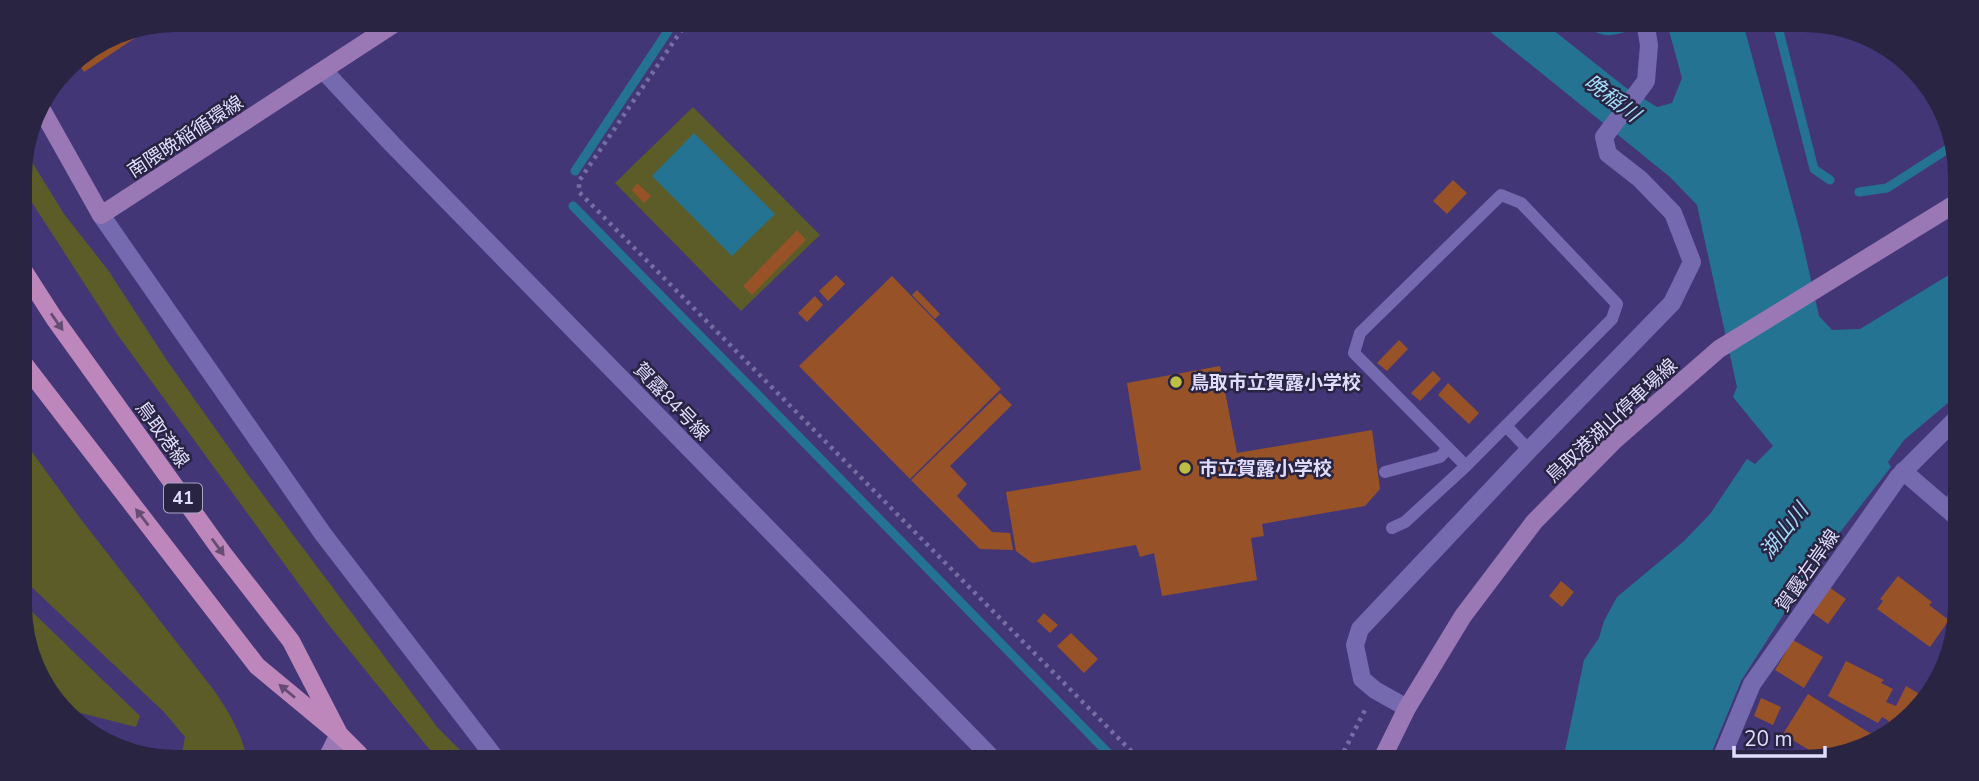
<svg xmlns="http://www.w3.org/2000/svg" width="1979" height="781" font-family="'Nunito Sans','Noto Sans JP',sans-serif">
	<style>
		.green { fill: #5b5c27 }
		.water { fill: #257393 }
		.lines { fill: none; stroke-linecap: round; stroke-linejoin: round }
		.stream { stroke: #257393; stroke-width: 9 }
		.building { fill: #975228 }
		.path { stroke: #766da3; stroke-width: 4.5; stroke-dasharray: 3.5 5; stroke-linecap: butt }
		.lane { stroke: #756ab0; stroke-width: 12 }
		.street { stroke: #756ab0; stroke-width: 18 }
		.secondary { stroke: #9a78b6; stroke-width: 18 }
		.primary { stroke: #be87bb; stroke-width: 18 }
		.oneway { fill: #654c72 }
		.poi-dot { fill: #bebf42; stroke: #292442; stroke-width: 2.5 }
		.labels { text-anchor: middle; stroke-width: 5; stroke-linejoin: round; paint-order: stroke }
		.shield { fill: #292442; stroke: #a8a5c4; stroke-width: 2 }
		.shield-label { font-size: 18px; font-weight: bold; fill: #dfdcfc }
		.street-label { font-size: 19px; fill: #dfdcfc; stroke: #292442 }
		.poi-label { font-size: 19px; font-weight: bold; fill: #dfdcfc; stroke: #292442; text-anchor: start }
		.water-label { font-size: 21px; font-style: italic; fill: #a2dcf8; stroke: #292442 }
	</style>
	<rect width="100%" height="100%" fill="#433677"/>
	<path class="green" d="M693 107 820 235 741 311 615 183Z
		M24 149 64 214 108 270 168 362 249 476 438 728 465 755H434L328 624 117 334 20 184V165Z
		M21 437 80 518 213 689C227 709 240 730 246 754H182L185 737 164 712 22 578Z
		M22 602 140 716 136 727 57 707 22 636Z"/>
	<path class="water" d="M1483 26H1548L1625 87 1657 107 1672 103 1682 78 1668 27H1744L1800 231 1819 316 1832 330 1860 329 1957 270 1955 397 1904 440 1888 462 1891 467 1819 559 1741 681 1708 761 1563 760 1584 660 1599 638 1604 621 1617 597 1683 542 1710 514 1747 459 1755 464 1773 446 1733 397 1737 387 1697 205 1670 177Z
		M694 133 775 214 732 256 652 176Z"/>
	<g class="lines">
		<path class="stream" d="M1595 26C1604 34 1616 30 1626 27
			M1778 27 1814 169 1830 180
			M575 171 674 22
			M1859 192 1887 188 1954 145
			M573 206 1113 758"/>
	</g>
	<path class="building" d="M144 25 147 30 84 72 74 57 116 31Z
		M1453 180 1467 193 1447 214 1433 201Z
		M637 183 651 196 644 203 632 190Z
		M797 230 806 240 752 295 743 286Z
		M836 275 845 284 828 301 819 291Z
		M892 276 1001 389 910 479 799 366Z
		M917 290 940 314 935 319 912 295Z
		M815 296 823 305 807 322 798 313Z
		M1399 340 1408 349 1387 371 1377 363Z
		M1220 366 1237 453 1372 430 1380 489 1365 506 1262 524 1264 536 1251 538 1257 580 1162 596 1154 553 1140 557 1136 545 1032 563 1016 551 1006 492 1141 470 1127 383Z
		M1433 371 1441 379 1420 401 1411 393Z
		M1448 383 1479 413 1469 424 1438 395Z
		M1000 393 1012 405 950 466 967 484 957 496 992 532 1010 533 1013 550 980 549 911 480Z
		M1954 488V498L1953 504 1946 497Z
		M1898 576 1932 602 1929 605 1949 620 1930 647 1877 609 1883 601 1880 599Z
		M1561 581 1574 592 1562 607 1549 596Z
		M1829 587 1846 599 1828 624 1811 612Z
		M1044 613 1058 625 1050 633 1037 621Z
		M1071 633 1098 659 1084 673 1057 646Z
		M1793 640 1823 657 1804 688 1775 670Z
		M1949 642 1952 644 1951 656 1944 666 1937 661Z
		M1846 661 1884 680 1881 683 1893 689 1886 702 1896 706 1906 686 1923 696 1898 730 1890 733 1884 730 1889 721 1882 717 1878 723 1828 696Z
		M1808 694 1876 737 1874 739 1822 758 1783 734Z
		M1761 698 1781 707 1773 725 1754 716Z"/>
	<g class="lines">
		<path class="path" d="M687 22 579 181V192L1138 758
			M1340 759 1365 710"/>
		<path class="lane" d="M1506 426 1529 450
			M1385 472 1440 457 1448 448
			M1392 528 1405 522 1466 466 1612 319 1617 304 1521 203 1501 195 1360 333 1354 353 1466 466"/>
		<path class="street" d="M324 71 392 144 991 757
			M101 215 323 534 493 755
			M1903 471 1953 514
			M1407 708 1375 690 1362 679 1355 645 1360 629 1529 450 1672 303 1692 262 1673 213 1640 179 1608 154 1604 137 1646 81 1649 45 1646 27
			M1720 761 1752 684 1899 476 1955 420"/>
		<path class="secondary" d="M38 103 101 215 400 20
			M329 754 339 734
			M1382 759 1407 708 1463 616 1534 522 1615 440 1719 349 1958 202"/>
		<path class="primary" d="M20 265 54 318 222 552 291 641 339 734
			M21 360 257 666 339 734 359 754"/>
	</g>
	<defs><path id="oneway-solid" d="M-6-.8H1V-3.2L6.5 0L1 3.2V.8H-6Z" transform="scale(1.75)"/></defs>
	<g class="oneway">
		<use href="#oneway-solid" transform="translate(57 322) rotate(55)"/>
		<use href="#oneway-solid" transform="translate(142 517) rotate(-128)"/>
		<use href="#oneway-solid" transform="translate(218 547) rotate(54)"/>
		<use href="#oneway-solid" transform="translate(287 691) rotate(-140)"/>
	</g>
	<g class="poi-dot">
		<circle cx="1176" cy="382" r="7"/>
		<circle cx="1185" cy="468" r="7"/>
	</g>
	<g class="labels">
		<rect class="shield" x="164" y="483.5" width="38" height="29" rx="5"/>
		<g class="shield-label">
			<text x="183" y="504">41</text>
		</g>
		<g class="street-label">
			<text transform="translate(185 136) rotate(-33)" y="7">南隈晩稲循環線</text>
			<text transform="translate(672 401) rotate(46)" y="7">賀露84号線</text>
			<text transform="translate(1611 420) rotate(-43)" y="7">鳥取港湖山停車場線</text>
			<text transform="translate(163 434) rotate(54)" y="7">鳥取港線</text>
			<text transform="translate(1807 570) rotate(-55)" y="7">賀露左岸線</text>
		</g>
		<g class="poi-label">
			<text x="1190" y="389">鳥取市立賀露小学校</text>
			<text x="1199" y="475">市立賀露小学校</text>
		</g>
		<g class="water-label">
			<text transform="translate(1612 98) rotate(37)" y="7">晩稲川</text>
			<text transform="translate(1784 531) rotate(-52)" y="7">湖山川</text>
		</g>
	</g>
	<path d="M0 0H1979V781H0ZM176 32H1804A144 144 0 0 1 1948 176V606A144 144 0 0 1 1804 750H176A144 144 0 0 1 32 606V176A144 144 0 0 1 176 32Z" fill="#292442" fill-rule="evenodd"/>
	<path d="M1734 746v10h91v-10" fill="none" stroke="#dfdcfc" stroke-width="3.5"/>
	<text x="1744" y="746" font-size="21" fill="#dfdcfc" stroke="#292442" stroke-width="5" paint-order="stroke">20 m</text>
</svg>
